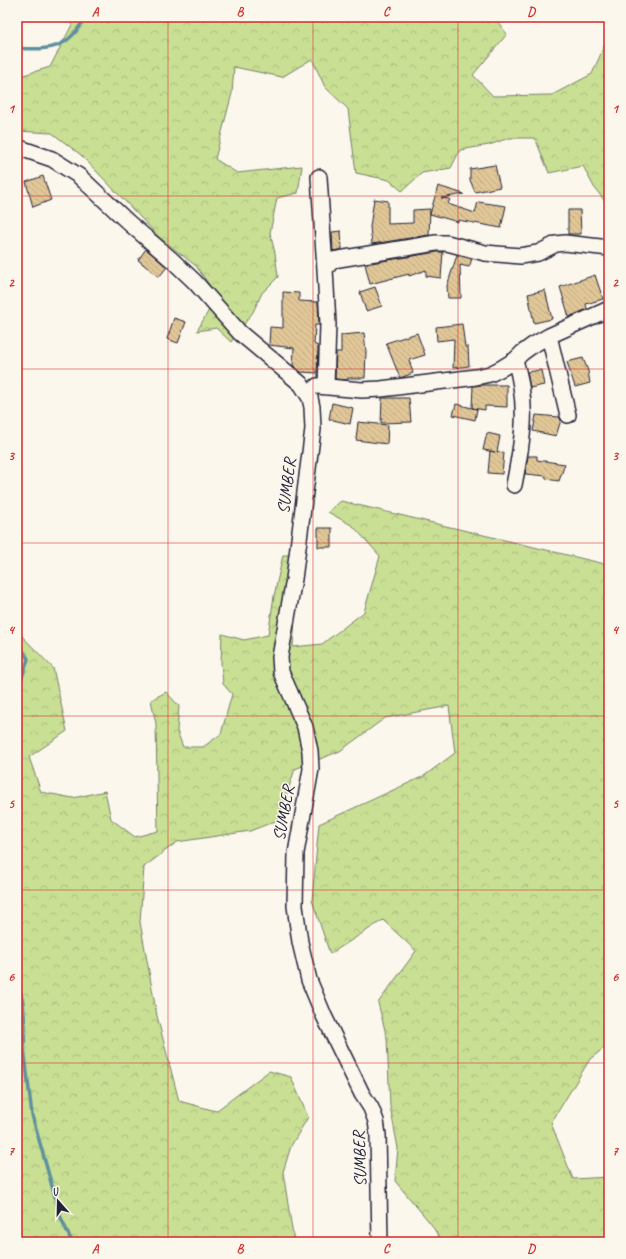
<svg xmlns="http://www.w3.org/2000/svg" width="626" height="1259" font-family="Caveat,sans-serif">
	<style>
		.forest { fill: url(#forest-crowns); stroke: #768068 }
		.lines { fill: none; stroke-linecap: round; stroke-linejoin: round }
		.stream { stroke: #5f909d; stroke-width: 3.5 }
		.building { fill: url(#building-back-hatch); stroke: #22223b }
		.minor-casing { stroke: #22223b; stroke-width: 18 }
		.minor { stroke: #fbf7ec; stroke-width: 15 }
		.grid { fill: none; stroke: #d62828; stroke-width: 1; stroke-opacity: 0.55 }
		.labels { text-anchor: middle; stroke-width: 3; stroke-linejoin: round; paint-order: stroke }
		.street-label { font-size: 17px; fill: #22223b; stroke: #fbf7ec }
		.neatline { fill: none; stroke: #d62828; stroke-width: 1.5 }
		.grid-label { font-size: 13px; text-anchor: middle; font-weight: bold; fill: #d62828 }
	</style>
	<defs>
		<pattern id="forest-crowns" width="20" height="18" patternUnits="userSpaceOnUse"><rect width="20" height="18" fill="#c9df94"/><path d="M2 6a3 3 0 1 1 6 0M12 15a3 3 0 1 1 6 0" fill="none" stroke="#acbf80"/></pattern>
		<pattern id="building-back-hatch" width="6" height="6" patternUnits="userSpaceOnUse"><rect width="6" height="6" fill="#e1c797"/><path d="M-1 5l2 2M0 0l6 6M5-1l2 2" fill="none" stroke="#c1ab83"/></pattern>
	</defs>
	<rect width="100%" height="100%" fill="#fbf7ec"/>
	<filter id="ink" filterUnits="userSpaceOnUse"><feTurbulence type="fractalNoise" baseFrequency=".025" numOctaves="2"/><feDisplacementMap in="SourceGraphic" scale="8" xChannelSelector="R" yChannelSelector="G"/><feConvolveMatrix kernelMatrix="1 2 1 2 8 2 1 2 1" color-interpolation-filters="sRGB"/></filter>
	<g filter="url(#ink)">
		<path class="forest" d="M76 17H494L507 34 473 75 493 96 552 95 592 74 609 35V204H607L594 187 583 166 549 173 535 138H509L489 145 460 150 451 168 422 173 402 191 389 180 356 173 348 109 325 87 312 59 282 77 234 67 232 93 215 159 237 173 302 166 298 193 277 198 270 233 275 253 278 277 262 293 253 312 231 342 216 328 197 331 217 296 196 266 159 237 81 155 52 133 17 131V77L50 67Z
			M341 501 609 565V1044L590 1059 551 1123 573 1179 609 1177V1242H442L431 1224 395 1181 398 1148 390 1106 387 1038 378 1003 416 951 383 920 330 954 312 900 319 824 424 776 455 753 449 706 385 718 340 751 295 769 278 820 250 831 177 842 144 867 140 922 157 1016 179 1101 216 1111 269 1071 291 1077 308 1117 291 1146 283 1172 294 1242H17V631L53 668 67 731 29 757 41 792 73 798 105 791 111 819 135 837 158 831 156 724 151 700 166 692 179 706 177 731 183 747H203L221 734 232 694 223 684 221 663 222 634 244 640 268 635 274 596 283 555H303L295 620 293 647 322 644 364 612 380 556 353 526 328 512Z"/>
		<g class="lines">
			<path class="stream" d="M17 48C49 51 69 49 85 17
				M17 641 28 659 17 693
				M17 978 23 1003 25 1026 24 1048 32 1115 61 1218 72 1242"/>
		</g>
		<path class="building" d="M495 165 500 187 475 192 470 180V169Z
			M43 176 51 200 33 207 26 182Z
			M438 186 464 194 441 198 450 199 448 204 475 213 478 202 506 206 501 228 458 220V222L430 214Z
			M374 199 388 201V224L413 223V210L430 209 429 235 372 244 370 227Z
			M568 210H580L581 234H568Z
			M341 231 342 249 333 251 332 232Z
			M146 249 167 267 159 277 138 260Z
			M437 252H443L441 278 426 276V270L409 276V274L370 284 365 264Z
			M457 255 472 259 469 267 460 265 461 298H448L447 286Z
			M595 275 603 299 586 304 587 309 569 317 560 287Z
			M375 287 382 306 366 311 360 292Z
			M545 290 552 319 534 323 528 294Z
			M283 292 299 293V301L318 302 319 325H315L314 344 318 346 317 373 301 372 293 365 294 348 269 345 270 327 283 328Z
			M174 318 186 322 178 343 167 339Z
			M462 324 465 347H468L469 366 453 368 454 339 437 341 436 327Z
			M364 333 366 351 365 378H348L347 380 335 379 336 352H341V335Z
			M417 333 425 355 409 360 413 373 400 378 386 343Z
			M583 358 588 371 590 383 575 387 567 362Z
			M541 370 544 385 530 388 527 372Z
			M482 385H507V407L485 406V410L472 408 477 409 475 420 453 415 456 404 472 408 473 386Z
			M382 398H409L411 422 381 423Z
			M332 403 353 408 350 424 329 419Z
			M536 415 559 417 561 420 556 436 533 431Z
			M358 422 388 425 387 444 356 440Z
			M487 433 500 436 497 452 504 453 502 474 488 473 490 451 495 452 483 450Z
			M528 456H537V460L565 464 559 481 546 479V476L525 474Z
			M318 528H332V547H318Z"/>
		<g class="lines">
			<g class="minor-casing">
				<path id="minor" d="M17 147 52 159 79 176 129 223 172 260 195 282 240 333 301 384 310 398 312 407 313 429 294 579 280 657 281 672 305 727 310 751 311 769 296 853 295 906 300 942 309 980 324 1016 362 1094 371 1108 376 1121 378 1135 380 1242
					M319 177 325 269
					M549 336 568 415
					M317 386 362 390 381 389 476 377 490 374 502 368 515 360 522 353 533 345 549 336 609 309
					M326 387 328 324 325 269 333 260 436 243H447L485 253 520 256 538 253 556 244 565 243 609 248
					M514 485C523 439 529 406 515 360"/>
			</g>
			<use href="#minor" class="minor"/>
		</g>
	</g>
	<path class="grid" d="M168 17V1242M313 17V1242M458 17V1242M17 196H609M17 369H609M17 543H609M17 716H609M17 890H609M17 1063H609"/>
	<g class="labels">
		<g class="street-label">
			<text transform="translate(286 486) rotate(-83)" y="6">SUMBER</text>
			<text transform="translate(283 813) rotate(-80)" y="6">SUMBER</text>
			<text transform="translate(359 1159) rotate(-92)" y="6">SUMBER</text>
		</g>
	</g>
	<rect width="626" height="1259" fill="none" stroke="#fbf7ec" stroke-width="44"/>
	<g transform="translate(58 1201) rotate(340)" stroke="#fbf7ec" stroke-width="3" paint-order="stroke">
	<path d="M0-3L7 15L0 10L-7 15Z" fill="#22223b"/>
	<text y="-6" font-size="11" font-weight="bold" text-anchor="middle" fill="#22223b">U</text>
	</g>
	<rect x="22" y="22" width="582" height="1215" class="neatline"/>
	<g class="grid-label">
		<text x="95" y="16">A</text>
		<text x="240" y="16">B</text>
		<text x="386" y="16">C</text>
		<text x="531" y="16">D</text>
		<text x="11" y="113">1</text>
		<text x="615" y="113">1</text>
		<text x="11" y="287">2</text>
		<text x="615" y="287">2</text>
		<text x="11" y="460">3</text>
		<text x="615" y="460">3</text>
		<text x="11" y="634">4</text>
		<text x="615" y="634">4</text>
		<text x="11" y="808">5</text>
		<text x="615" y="808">5</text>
		<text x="11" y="981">6</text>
		<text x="615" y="981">6</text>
		<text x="11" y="1155">7</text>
		<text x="615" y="1155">7</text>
		<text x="95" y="1253">A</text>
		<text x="240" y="1253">B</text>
		<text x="386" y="1253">C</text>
		<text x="531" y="1253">D</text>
	</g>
</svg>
